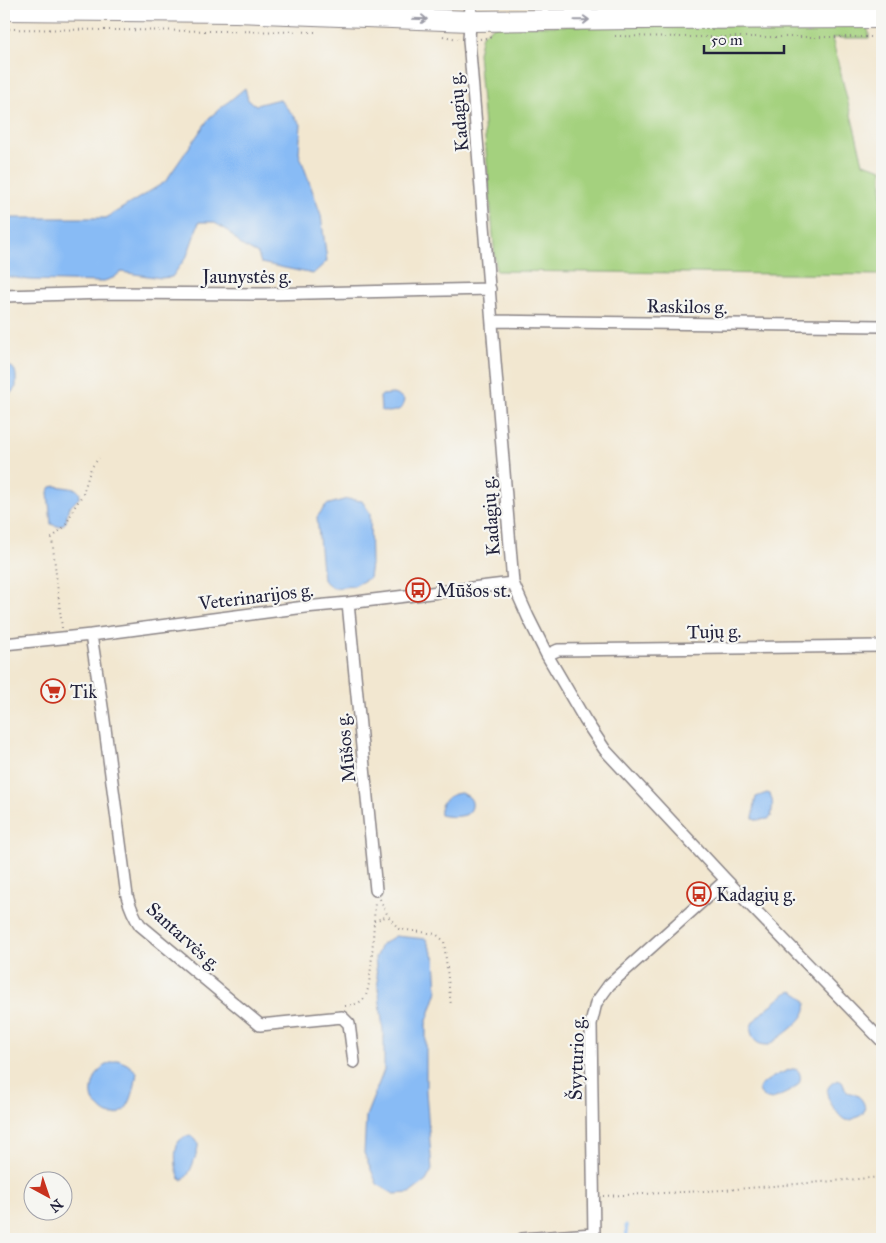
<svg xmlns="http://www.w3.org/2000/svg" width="886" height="1243" font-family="'IM FELL Great Primer',serif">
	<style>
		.green { fill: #a4d17e; stroke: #637a5c }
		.water { fill: #88bbf5; stroke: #556e98 }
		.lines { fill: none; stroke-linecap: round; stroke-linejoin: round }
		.stream { stroke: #88bbf5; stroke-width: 3 }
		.minor-casing { stroke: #8a8486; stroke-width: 14 }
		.trunk-casing { stroke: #8a8486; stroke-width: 22 }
		.path { stroke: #8a8486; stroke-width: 2; stroke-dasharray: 1 4; stroke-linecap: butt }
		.minor { stroke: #fff; stroke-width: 11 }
		.trunk { stroke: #fff; stroke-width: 20 }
		.oneway { stroke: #9c9ca7 }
		.labels { text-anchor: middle; stroke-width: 4.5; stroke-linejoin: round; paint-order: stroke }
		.street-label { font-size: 19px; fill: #22223b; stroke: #f6f6f2 }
		.poi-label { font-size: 19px; fill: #22223b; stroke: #f6f6f2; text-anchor: start }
	</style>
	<rect width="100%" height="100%" fill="#f6f6f2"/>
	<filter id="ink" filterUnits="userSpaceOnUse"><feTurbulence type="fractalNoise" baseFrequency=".02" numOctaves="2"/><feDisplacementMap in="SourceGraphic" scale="10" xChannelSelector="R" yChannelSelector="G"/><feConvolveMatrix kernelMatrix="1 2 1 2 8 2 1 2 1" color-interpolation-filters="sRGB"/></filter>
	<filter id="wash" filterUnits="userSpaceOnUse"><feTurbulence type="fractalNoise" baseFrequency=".0096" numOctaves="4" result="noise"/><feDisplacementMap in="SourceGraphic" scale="20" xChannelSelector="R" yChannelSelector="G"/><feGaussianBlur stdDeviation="1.12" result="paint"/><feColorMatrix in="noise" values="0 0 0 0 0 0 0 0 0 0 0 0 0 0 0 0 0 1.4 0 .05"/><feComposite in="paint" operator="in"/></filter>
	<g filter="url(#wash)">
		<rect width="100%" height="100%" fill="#f2e7d0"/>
		<path class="green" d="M863 25C869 29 869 31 869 38H832L863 163 882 169V275L496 271 478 53 482 35 494 26Z"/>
		<path class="water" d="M245 88 248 100 256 105 279 99 301 124 299 153 321 215 327 261 313 274 261 263 258 254 241 245 227 230 213 222H199L187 256 172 277 161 278 121 272 113 278 101 282 29 280 5 276 4 274V219L5 218H106L165 182 210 117Z
			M4 366C18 365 16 376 16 387L11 393 4 394Z
			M393 394 402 397 404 400 402 408C397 411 387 414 381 410L380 397 382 395Z
			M56 486 76 489 80 493 79 498 68 509 66 522C61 527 57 527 51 524L48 492 51 487Z
			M347 499 362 501 370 513 371 564 369 578 354 586 333 588 323 580 317 517 326 505Z
			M461 793C464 795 467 795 469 797 475 803 472 812 465 815 458 817 447 817 440 815 438 802 449 794 461 793Z
			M767 793 770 794C774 801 772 809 771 817L768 819 756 820 753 818 755 802 756 797Z
			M395 936 426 939 435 959 437 991 426 1024V1091L432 1170 426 1181 410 1193 394 1194 377 1184 364 1153 366 1116 384 1070V1039L375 958 381 945Z
			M792 991C829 1007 785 1033 769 1045 762 1045 756 1044 753 1037 751 1033 750 1029 751 1026 755 1016 778 1000 786 993Z
			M118 1060 127 1064 137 1072C135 1086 131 1116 112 1115 107 1114 106 1113 102 1110 100 1107 95 1104 94 1102 88 1092 95 1073 104 1066 108 1064 113 1062 118 1060Z
			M792 1069C797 1069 799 1070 800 1075 804 1089 780 1095 771 1100 764 1097 760 1096 759 1088 768 1078 779 1074 792 1069Z
			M838 1080 842 1082 847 1092C850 1093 855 1094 858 1096 866 1102 868 1114 857 1117 854 1119 849 1121 846 1120 842 1119 839 1115 837 1112 828 1101 820 1087 838 1080Z
			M190 1135C193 1137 197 1140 198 1144 199 1149 190 1175 185 1178 184 1179 183 1179 181 1180 175 1173 173 1148 179 1141 182 1138 186 1136 190 1135Z"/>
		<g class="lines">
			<path class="stream" d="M626 1225 627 1239"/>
		</g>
	</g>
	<g filter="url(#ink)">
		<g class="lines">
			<g class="minor-casing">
				<path id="minor" d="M471 4 469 40 513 583 528 617 547 655 585 720 605 750 726 880 882 1041
					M4 296 107 293 264 294 490 289
					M492 321 882 326
					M348 603 376 890
					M91 635 103 713 127 896C130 907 133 915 140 925L260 1025 342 1017 349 1024 354 1062
					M4 644 91 635 305 607 348 603 513 583
					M547 655 558 650 882 646
					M522 1239 593 1234
					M594 1239 591 1024 596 1003 609 985 726 880"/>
			</g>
			<g class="trunk-casing">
				<path id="trunk" d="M607 4 725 5
					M4 10 236 12 470 21 638 19 882 18"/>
			</g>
			<path class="path" d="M4 29 319 32
				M443 36 458 39
				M615 36 689 37H882
				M480 39 493 37
				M62 628 52 538 66 525 74 508 83 494 91 468 99 458
				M380 899 388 916 399 929 436 934 444 941 451 1006
				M374 921 388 916
				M345 1006C353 1005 360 1004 365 997 372 988 374 916 375 901
				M603 1196 724 1190 882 1177"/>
			<use href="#minor" class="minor"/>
			<use href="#trunk" class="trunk"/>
		</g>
		<defs><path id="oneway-shaft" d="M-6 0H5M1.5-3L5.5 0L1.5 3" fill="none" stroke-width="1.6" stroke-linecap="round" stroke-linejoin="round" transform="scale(1.25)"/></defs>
		<g class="oneway">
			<use href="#oneway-shaft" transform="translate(420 19) rotate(2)"/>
			<use href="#oneway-shaft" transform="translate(582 20) rotate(-1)"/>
		</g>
	</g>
	<defs>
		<g id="bus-ring" transform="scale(1.25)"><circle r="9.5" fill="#f6f6f2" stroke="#c8321e" stroke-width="1.5"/><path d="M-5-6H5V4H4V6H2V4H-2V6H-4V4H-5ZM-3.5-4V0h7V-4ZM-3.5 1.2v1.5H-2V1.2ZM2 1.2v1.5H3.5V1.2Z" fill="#c8321e"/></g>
		<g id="supermarket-ring" transform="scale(1.25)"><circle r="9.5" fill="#f6f6f2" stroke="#c8321e" stroke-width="1.5"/><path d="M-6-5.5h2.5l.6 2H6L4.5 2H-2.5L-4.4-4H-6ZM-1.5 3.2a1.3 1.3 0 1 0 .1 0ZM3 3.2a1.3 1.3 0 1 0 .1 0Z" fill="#c8321e"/></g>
	</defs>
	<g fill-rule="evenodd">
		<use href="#bus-ring" x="418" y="590"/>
		<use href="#supermarket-ring" x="53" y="691"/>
		<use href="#bus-ring" x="699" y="894"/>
	</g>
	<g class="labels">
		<g class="street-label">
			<text transform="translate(458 112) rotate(-95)" y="7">Kadagių g.</text>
			<text x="247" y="283">Jaunystės g.</text>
			<text transform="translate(687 306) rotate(1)" y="7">Raskilos g.</text>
			<text transform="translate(490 516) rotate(-94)" y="7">Kadagių g.</text>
			<text transform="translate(256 596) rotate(-7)" y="7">Veterinarijos g.</text>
			<text transform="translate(714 631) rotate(-1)" y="7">Tujų g.</text>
			<text transform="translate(345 748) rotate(-96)" y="7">Mūšos g.</text>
			<text transform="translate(184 936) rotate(42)" y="7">Santarvės g.</text>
			<text transform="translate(576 1058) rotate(-88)" y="7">Švyturio g.</text>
		</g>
		<g class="poi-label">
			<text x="436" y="597">Mūšos st.</text>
			<text x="70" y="698">Tik</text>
			<text x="716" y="901">Kadagių g.</text>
		</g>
	</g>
	<rect width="886" height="1243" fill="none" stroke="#f6f6f2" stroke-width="20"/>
	<g transform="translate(48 1196) rotate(140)"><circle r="24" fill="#f6f6f2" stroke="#a1a1a9"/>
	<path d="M0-4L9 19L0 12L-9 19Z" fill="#c8321e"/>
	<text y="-8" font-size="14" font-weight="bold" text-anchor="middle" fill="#22223b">N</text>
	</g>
	<path d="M704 45v8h80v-8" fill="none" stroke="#22223b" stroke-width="2.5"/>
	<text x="711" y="45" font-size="15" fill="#22223b" stroke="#f6f6f2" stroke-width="4" paint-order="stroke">50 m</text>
</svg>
